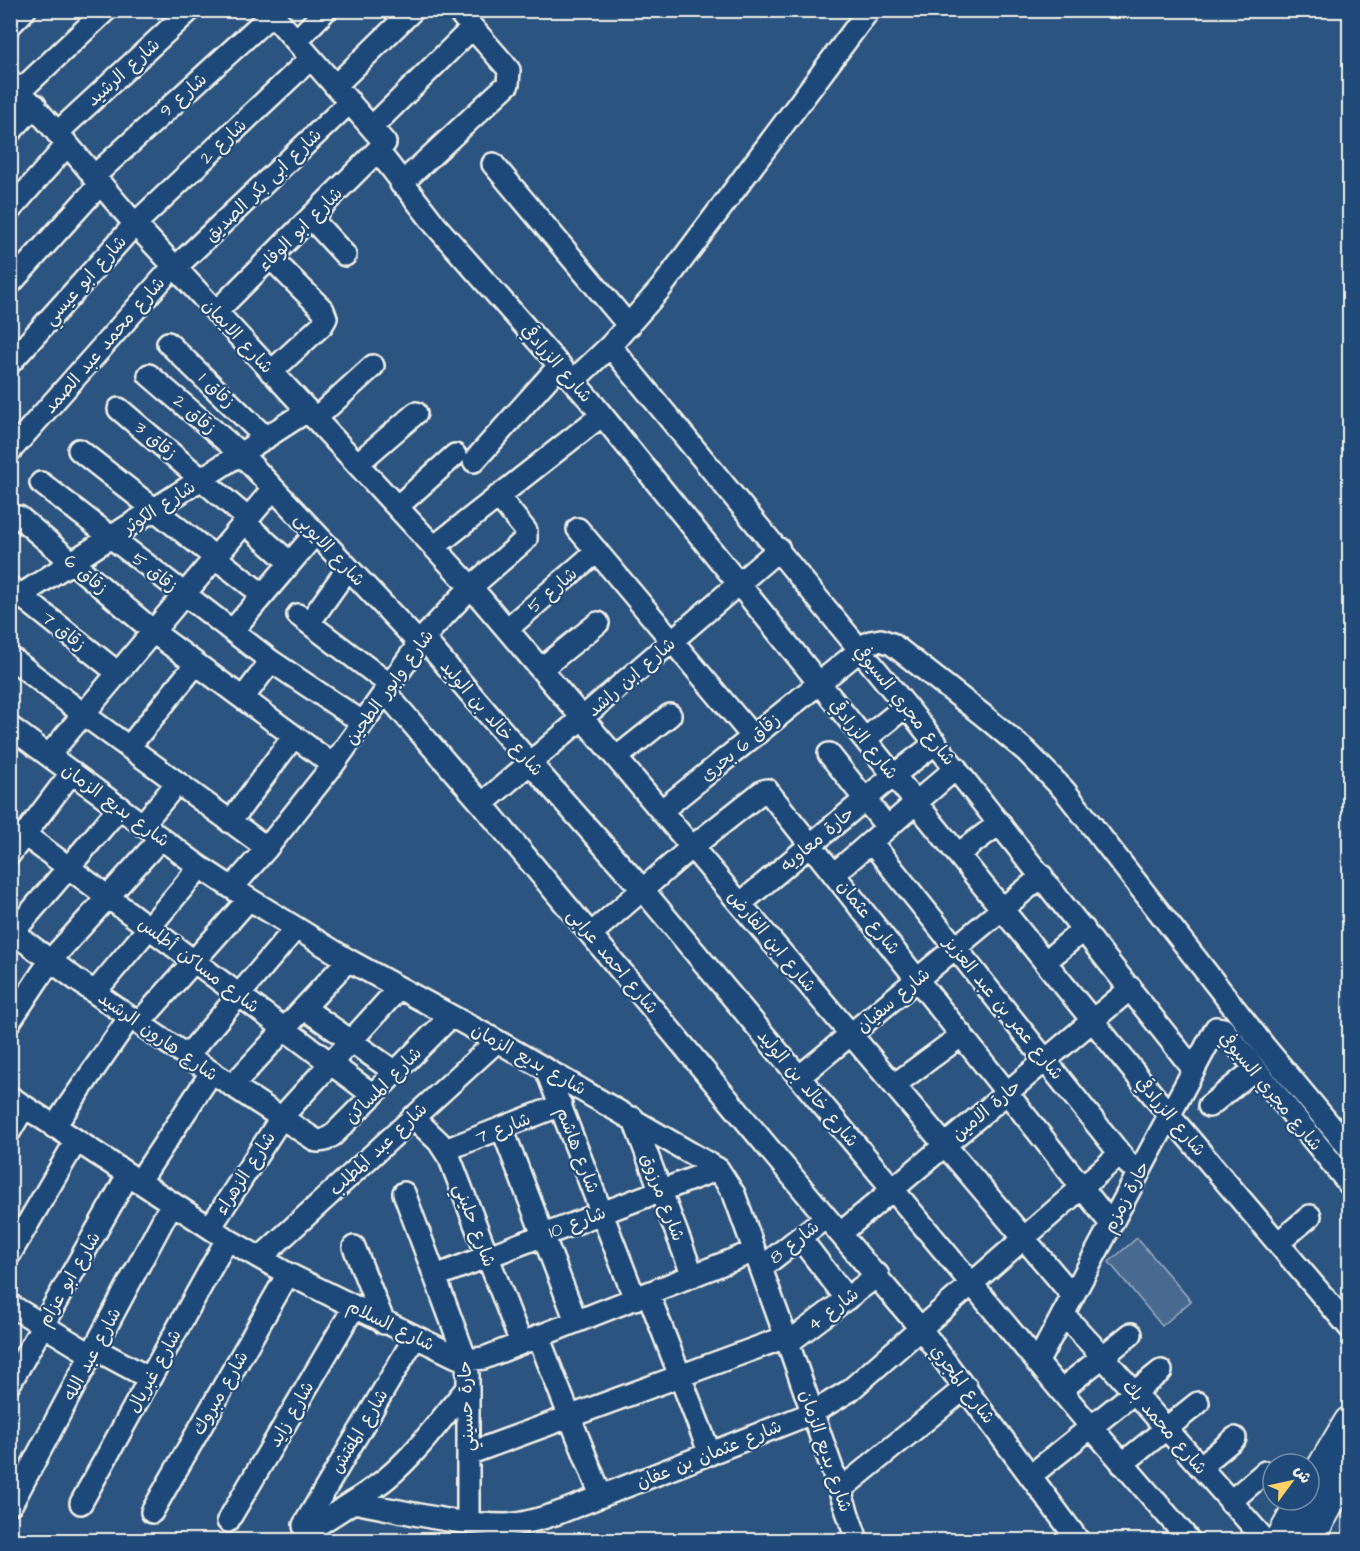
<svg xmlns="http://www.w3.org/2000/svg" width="1360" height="1551" font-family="'Architects Daughter','Playpen Sans Arabic',sans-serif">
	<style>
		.green { fill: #496b90; stroke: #9eaebc; stroke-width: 1.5 }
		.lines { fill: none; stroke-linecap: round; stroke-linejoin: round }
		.minor-casing { stroke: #f4f1e8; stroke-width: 26 }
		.highway-casing { stroke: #f4f1e8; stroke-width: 36 }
		.minor { stroke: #1f4a7a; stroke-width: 21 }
		.highway { stroke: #1f4a7a; stroke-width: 32 }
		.labels { text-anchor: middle; stroke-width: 4.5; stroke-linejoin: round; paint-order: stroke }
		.street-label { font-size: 18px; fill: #f4f1e8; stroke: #1f4a7a }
	</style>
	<rect width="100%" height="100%" fill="#2c5481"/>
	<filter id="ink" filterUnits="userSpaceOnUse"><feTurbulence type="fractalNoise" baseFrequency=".0167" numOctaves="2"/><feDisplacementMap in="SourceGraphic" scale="12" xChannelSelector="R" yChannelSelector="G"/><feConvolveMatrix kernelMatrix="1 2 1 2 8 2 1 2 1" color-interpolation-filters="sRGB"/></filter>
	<g filter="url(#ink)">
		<path class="green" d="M1137 1238 1191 1301 1162 1326 1109 1262Z"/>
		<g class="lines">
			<g class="minor-casing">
				<path id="minor" d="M10 25 25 10
					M296 41 326 10
					M10 81C55 126 93 177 135 224L471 587 1073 1296
					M335 86 413 10
					M20 91 106 10
					M372 127 472 28
					M10 132 35 105
					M57 133 190 10
					M378 151 436 226 589 399 1169 1115 1350 1328
					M493 164 629 326
					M93 177 272 14
					M401 184 508 84 509 70 505 65 457 10
					M10 210 67 145
					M311 218 345 255
					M271 258 323 310 326 318 322 325 271 372
					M175 268 350 102
					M10 284 100 184
					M216 312 385 143 269 10
					M168 343 266 438
					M610 346 906 706 1194 1070
					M10 363 135 224 311 58
					M149 375 241 454 419 643
					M573 381 610 346 661 288 869 10
					M119 409 248 519
					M315 419 373 366
					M79 450 263 595
					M10 451 174 266
					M474 461 560 365
					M357 464 416 413
					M41 483 271 661 362 722
					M397 507 455 455
					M19 517 160 637 333 765
					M245 523 290 563
					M578 529 753 737
					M434 547 602 415
					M11 588 118 673
					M10 602 307 411
					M298 615 389 684
					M309 623 348 568
					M507 629 597 551
					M232 631 315 534
					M423 638 530 763 643 890 1092 1428 1189 1540
					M10 657 83 714 267 848
					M541 669 598 623
					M384 691 482 804 826 1217 921 1329 1078 1540
					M243 698 271 661
					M10 727 200 867 249 899 348 960 497 1041 718 1169 734 1194 788 1343 857 1540
					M865 739 906 706
					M129 747 195 665
					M829 754 887 827
					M49 755 273 489
					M616 758 670 715
					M482 804 779 549
					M661 811 870 642 881 640 892 644 984 716 1026 751 1064 790 1264 1046 1350 1149
					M230 822 294 736
					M143 824 177 783
					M25 835 373 1095
					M871 842 1129 1165
					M10 854 72 772
					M958 854 1000 823
					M834 874 956 768
					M232 888 267 848 333 765 423 638 471 587 526 539V531L498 496
					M740 904 894 775 936 743
					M10 930C108 1006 213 1073 317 1141L325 1140 333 1135 451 1016
					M591 934 692 847 763 791 767 790 1111 1224
					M10 936 120 807
					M1045 962 1084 929
					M95 992 200 867
					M304 1008 395 1072
					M10 1021 50 961 161 838
					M139 1023 249 899
					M187 1056 296 928
					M546 1069 635 1299
					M799 1077 1042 876
					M894 1085 962 1035
					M232 1086 348 960
					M10 1097 227 1239 288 1274 457 1357 466 1360 484 1358 755 1251
					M1209 1106 1255 1069
					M413 1117 439 1142 450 1159 521 1343
					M633 1118 693 1276
					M54 1127 130 1017
					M502 1128 576 1321
					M10 1131 24 1107
					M445 1150 561 1105
					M139 1182 211 1073
					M404 1193 466 1360 468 1375V1522
					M210 1228 281 1118 399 988
					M841 1233 1131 988
					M800 1238 847 1299
					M1278 1243 1310 1216
					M354 1247 384 1323
					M10 1254 76 1141
					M260 1258 497 1041
					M761 1268 826 1217
					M436 1276 718 1169
					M648 1293 710 1454
					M10 1305 92 1355
					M1063 1314 1103 1357 1265 1540
					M538 1336 601 1496
					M415 1337 304 1525 305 1530 308 1531C335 1513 364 1497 388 1477 417 1453 443 1416 468 1387
					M788 1343 878 1275
					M95 1349 149 1378
					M1037 1363 1216 1028 1223 1029 1350 1185
					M10 1383 128 1175
					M1061 1390 1131 1334
					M468 1454 786 1337
					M1122 1464 1198 1403
					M1200 1467 1235 1438
					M1030 1476 1161 1371
					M840 1490 966 1387
					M353 1502C403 1511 455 1525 506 1525 525 1524 544 1518 561 1512L812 1413 849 1391 1120 1154
					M1230 1502 1265 1472
					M12 1503 172 1203
					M81 1503 227 1239
					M152 1512 288 1274
					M228 1521 354 1307"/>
			</g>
			<g class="highway-casing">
				<path id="highway" d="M1312 1487 1350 1423
					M1282 1540 1304 1500
					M1307 1540 1350 1463"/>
			</g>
			<use href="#minor" class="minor"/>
			<use href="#highway" class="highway"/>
		</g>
	</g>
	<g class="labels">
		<g class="street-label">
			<text transform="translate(123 72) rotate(-42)" y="6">شارع الرشيد</text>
			<text transform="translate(183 95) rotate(-42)" y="6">شارع 9</text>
			<text transform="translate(223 141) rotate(-43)" y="6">شارع 2</text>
			<text transform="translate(263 185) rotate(-44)" y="6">شارع ابى بكر الصديق</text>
			<text transform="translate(300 229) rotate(-45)" y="6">شارع ابو الوفاء</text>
			<text transform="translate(85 280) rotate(-48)" y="6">شارع ابو عيسي</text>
			<text transform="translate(238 336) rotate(47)" y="6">شارع الايمان</text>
			<text transform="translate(104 345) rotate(-49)" y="6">شارع محمد عبد الصمد</text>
			<text transform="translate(557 363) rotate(49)" y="6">شارع الزرادقي</text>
			<text transform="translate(217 390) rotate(44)" y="6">زقاق 1</text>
			<text transform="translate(195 414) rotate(41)" y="6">زقاق 2</text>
			<text transform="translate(156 440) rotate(40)" y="6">زقاق 3</text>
			<text transform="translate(159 507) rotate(-33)" y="6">شارع الكوثر</text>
			<text transform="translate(330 549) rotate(47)" y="6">شارع الايوبى</text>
			<text transform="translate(155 572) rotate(38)" y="6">زقاق 5</text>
			<text transform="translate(86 574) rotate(40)" y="6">زقاق 6</text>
			<text transform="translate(552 590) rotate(-41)" y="6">شارع 5</text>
			<text transform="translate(64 631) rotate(39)" y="6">زقاق 7</text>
			<text transform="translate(631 677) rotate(-41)" y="6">شارع ابن راشد</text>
			<text transform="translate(389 687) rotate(-54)" y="6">شارع وابور الطحين</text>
			<text transform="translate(905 705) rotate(51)" y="6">شارع مجري السيوفي</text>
			<text transform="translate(492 718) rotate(49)" y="6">شارع خالد بن الوليد</text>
			<text transform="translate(864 739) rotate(51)" y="6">شارع الزرادقي</text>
			<text transform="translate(740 747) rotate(-39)" y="6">زقاق 6 بحرى</text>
			<text transform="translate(116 805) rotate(36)" y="6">شارع بديع الزمان</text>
			<text transform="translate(817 839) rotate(-40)" y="6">حارة معاويه</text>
			<text transform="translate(869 917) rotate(52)" y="6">شارع عثمان</text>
			<text transform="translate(772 941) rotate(50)" y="6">شارع ابن الفارض</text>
			<text transform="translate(613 961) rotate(50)" y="6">شارع احمد عرابى</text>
			<text transform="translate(199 965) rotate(37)" y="6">شارع مساكن أطلس</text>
			<text transform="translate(893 1000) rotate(-40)" y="6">شارع سفيان</text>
			<text transform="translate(1004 1008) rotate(51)" y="6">شارع عمر بن عبد العزيز</text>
			<text transform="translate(158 1036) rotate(35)" y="6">شارع هارون الرشيد</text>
			<text transform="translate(529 1059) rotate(29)" y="6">شارع بديع الزمان</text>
			<text transform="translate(383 1085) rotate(-45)" y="6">شارع المساكن</text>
			<text transform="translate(808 1088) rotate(50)" y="6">شارع خالد بن الوليد</text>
			<text transform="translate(1271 1091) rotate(50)" y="6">شارع مجري السيوفي</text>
			<text transform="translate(986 1110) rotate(-40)" y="6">حارة الامين</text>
			<text transform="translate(1171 1116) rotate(50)" y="6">شارع الزرادقي</text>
			<text transform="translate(503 1128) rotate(-21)" y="6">شارع 7</text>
			<text transform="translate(378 1149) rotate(-43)" y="6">شارع عبد المطلب</text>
			<text transform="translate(578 1150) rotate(69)" y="6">شارع هاشم</text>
			<text transform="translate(245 1173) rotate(-57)" y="6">شارع الزهراء</text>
			<text transform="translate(663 1197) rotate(69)" y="6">شارع مرزوق</text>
			<text transform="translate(1126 1197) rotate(-62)" y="6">حارة زمزم</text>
			<text transform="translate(577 1222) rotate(-21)" y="6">شارع 10</text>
			<text transform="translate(475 1225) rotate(69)" y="6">شارع حليني</text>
			<text transform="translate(794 1242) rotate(-38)" y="6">شارع 8</text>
			<text transform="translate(69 1279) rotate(-60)" y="6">شارع ابو عزام</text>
			<text transform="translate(833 1309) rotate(-37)" y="6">شارع 4</text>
			<text transform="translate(391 1325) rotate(26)" y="6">شارع السلام</text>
			<text transform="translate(92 1354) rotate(-62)" y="6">شارع عبد الله</text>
			<text transform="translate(154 1371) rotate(-61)" y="6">شارع غبريال</text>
			<text transform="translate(963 1384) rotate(53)" y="6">شارع المجري</text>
			<text transform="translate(220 1393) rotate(-60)" y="6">شارع مبروك</text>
			<text transform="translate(466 1406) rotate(-92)" y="6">حارة حسيني</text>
			<text transform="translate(291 1414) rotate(-60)" y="6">شارع زايد</text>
			<text transform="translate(1165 1427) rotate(49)" y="6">شارع محمد بك</text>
			<text transform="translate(359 1431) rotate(-59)" y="6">شارع المفتش</text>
			<text transform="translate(826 1451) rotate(71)" y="6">شارع بديع الزمان</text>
			<text transform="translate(709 1454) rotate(-22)" y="6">شارع عثمان بن عفان</text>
		</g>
	</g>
	<rect width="1360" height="1551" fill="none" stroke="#1f4a7a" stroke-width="36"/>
	<rect x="18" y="18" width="1324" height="1515" fill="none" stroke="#f4f1e8" stroke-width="2" filter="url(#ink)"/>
	<g transform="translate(1291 1482) rotate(57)"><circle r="28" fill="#1f4a7a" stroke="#748da6" stroke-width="1.5"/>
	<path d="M0-4.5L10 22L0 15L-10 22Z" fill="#ffd166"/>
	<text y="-9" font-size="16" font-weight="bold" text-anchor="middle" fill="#f4f1e8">ش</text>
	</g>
</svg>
